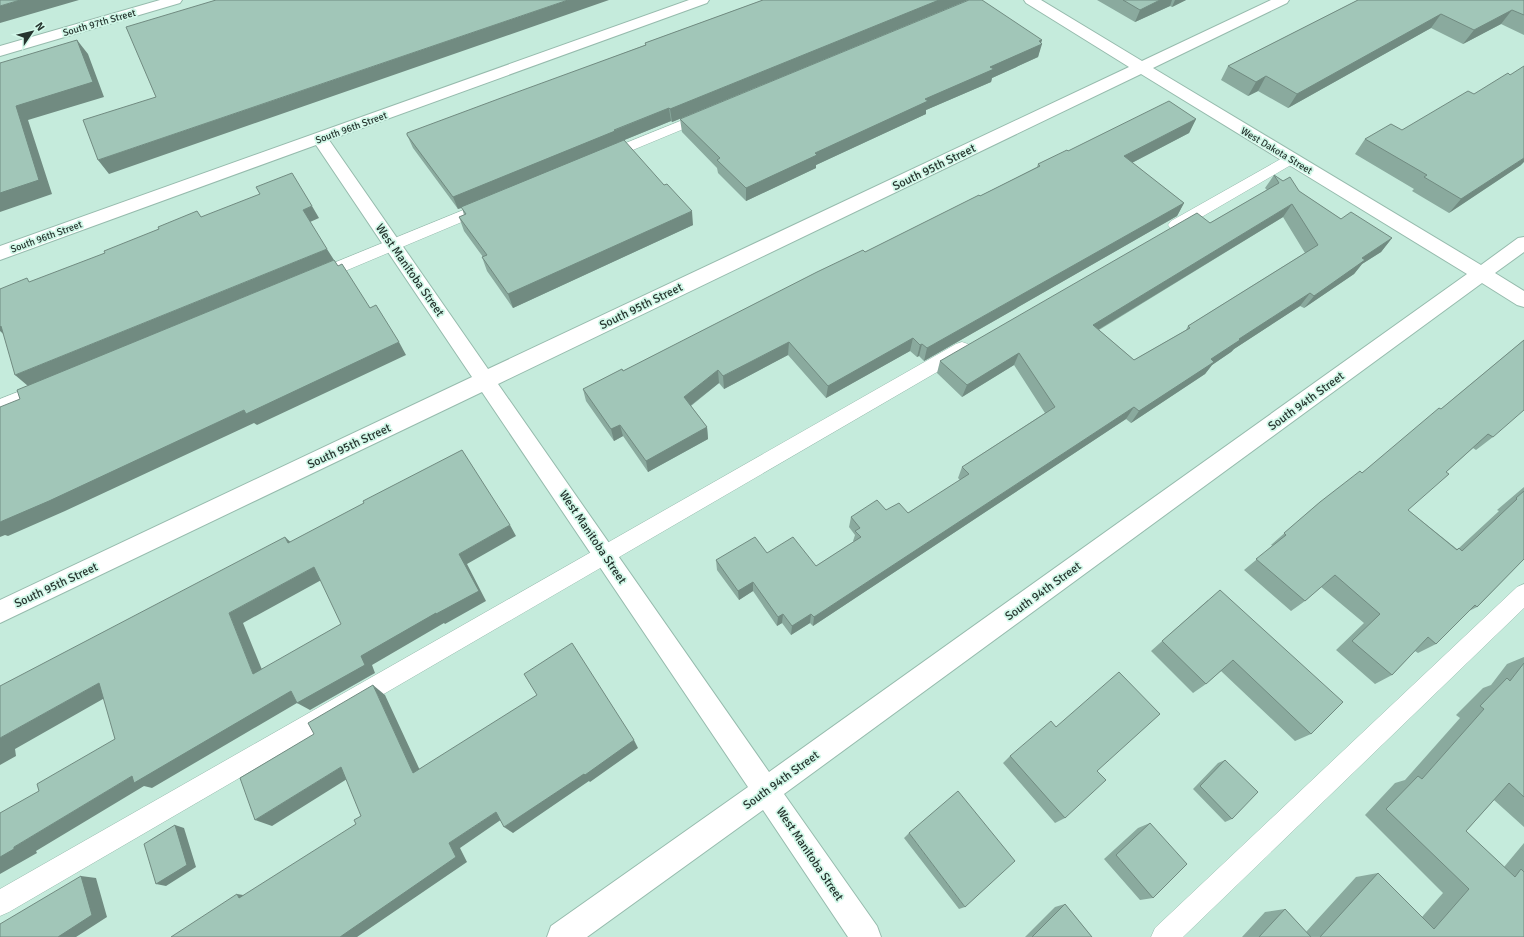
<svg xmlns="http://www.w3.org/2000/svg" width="1524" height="937" font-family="Signika,sans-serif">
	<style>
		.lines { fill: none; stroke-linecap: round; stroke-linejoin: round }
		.service-casing { stroke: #96bbad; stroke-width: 1 }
		.minor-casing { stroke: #96bbad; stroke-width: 2 }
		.service { fill: #fff; fill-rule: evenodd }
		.minor { fill: #fff; fill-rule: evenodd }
		.wall { fill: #8aaa9e; fill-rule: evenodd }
		.shaded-wall { fill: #718b81 }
		.building { fill: #a1c6b8; stroke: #718b81; fill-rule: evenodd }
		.labels { text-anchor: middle; stroke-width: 3.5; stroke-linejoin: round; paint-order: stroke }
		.far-street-label { font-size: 10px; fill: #26352f; stroke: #d2f8e9 }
		.street-label { font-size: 12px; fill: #26352f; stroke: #d2f8e9 }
	</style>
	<rect width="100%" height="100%" fill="#c5ebdc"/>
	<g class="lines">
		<g class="service-casing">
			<path id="service" d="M705 111 710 112 712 115 710 118 611 159 606 161 601 159 599 156 601 153Z
				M1291 154 1296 156 1298 159 1296 162 1181 229 1176 230 1171 229 1168 225 1171 221 1286 156Z
				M483 202 488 203 491 207 488 211 326 279 320 281 314 279 312 275 314 271Z
				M962 342 968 344 971 349 968 354 9 912 0 916V889L956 344Z
				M43 382 49 384 52 389 49 394 0 414V399Z
				M1524 584V608L1183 937H1151L1155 928 1517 587Z"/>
		</g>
		<g class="minor-casing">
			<path id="minor" d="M160 0H182L180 3 0 56V46Z
				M689 0H709L707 3 329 140 488 369 1129 67 1026 3 1024 0H1041L1142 61 1271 0H1289L1287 3 1153 68 1481 265 1518 238 1524 237V252L1495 273 1524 291V307L1517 305 1482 283 784 794 877 926 881 937H848L763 810 587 937H547L551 926 748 787 482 392 0 623V600L472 377 316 145 0 260V246ZM1141 74 1467 274 769 772 498 384Z"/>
		</g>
		<use href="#service" class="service"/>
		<use href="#minor" class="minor"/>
	</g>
	<path class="wall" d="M763 0H968L672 122 671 121 617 143 693 225 513 308 487 271 482 257H483L464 231 459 217 464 215 462 208 458 209 413 148 407 135 645 45V43Z
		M1097 0H1186L1172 7 1170 6 1135 22Z
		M1358 0H1524V35L1501 24 1463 44 1431 28 1288 108 1258 91 1248 96 1221 80 1228 66Z
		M1042 40 1038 57 992 78 991 82 926 110V114L816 165V168L746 201 718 173 717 168 682 132 680 119Z
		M1196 119 1189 133 1132 163 1184 203 1177 216 924 361 919 356 917 357 910 351 826 398 788 355 724 389 719 383 691 406 707 427 708 439 648 472 623 436 614 441 586 401 583 389 623 371 980 196 1037 167 1038 164 1068 151Z
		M1402 130 1521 165 1449 213 1412 191 1414 189 1355 154 1365 139Z
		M1274 175 1341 219 1392 238 1381 252 1362 264 1354 274 1304 308 1300 306 1234 349 1231 352 1212 365 1205 374 1131 423 1126 419 813 626 810 623 791 635 782 623 777 626 753 591 739 600 717 570 716 560 767 553 816 566 854 542 853 541 855 535 849 527 851 517 886 510 908 513 960 480 958 478 962 467 1045 413 1014 365 962 397 937 373 940 361 1210 223 1267 190 1265 188ZM1283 217 1305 253 1188 326 1186 330 1134 360 1099 330Z
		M1524 340 1493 437 1476 450 1473 448 1446 472 1408 510 1457 549 1459 548 1499 511 1497 510 1524 487V559L1477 607 1469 611 1436 644 1418 653 1415 651 1392 675 1375 684 1336 650 1364 623 1321 587 1305 601 1291 611 1244 570 1273 546 1271 545 1320 502 1362 473 1441 409Z
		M1208 600 1311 734 1295 741 1221 671 1206 684 1193 693 1151 651Z
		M1524 657V827L1494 800 1466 831 1504 867 1524 843V937H1242L1265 912 1285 909 1306 932 1356 877 1378 873 1422 917 1443 893 1365 815 1395 783 1405 780 1460 718 1456 715 1483 688 1491 685 1507 664Z
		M1056 727 1097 771 1065 818 1055 823 1003 763 1010 756Z
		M1225 760 1232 819 1225 822 1193 789 1218 763Z
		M1150 823 1153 898 1140 900 1104 859 1138 828Z
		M909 833 965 907 959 909 904 838Z
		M1065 904 1092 937H1025L1055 907Z"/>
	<path class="shaded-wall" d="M20 0H79L0 23V6Z
		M568 0H609L109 174 98 160Z
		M939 0H968L672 122 670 109Z
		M1160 0H1172L1170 6 1135 22 1140 10Z
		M1175 0H1186L1172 7Z
		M1512 10 1501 24 1463 44 1474 30Z
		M1441 14 1431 28 1288 108 1297 94Z
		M77 40 88 54 104 97 28 120 52 194 0 212V193L16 106Z
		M1042 40 1040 44H1042L1038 57 992 78 991 82 926 110V114L816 165V168L746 201V188L815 153 990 67Z
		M1266 76 1258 91 1248 96 1256 82Z
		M669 108 671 121 617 143V144L458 209 453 197Z
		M1196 119 1189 133 1118 170 1124 156Z
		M1524 158V162L1521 165 1449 213 1461 199Z
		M1184 203 1177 216 924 361 927 348Z
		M1292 204 1283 217 1086 337 1093 325Z
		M312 206 319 218 310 222 303 210Z
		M692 211 693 225 513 308 508 294Z
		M1392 238 1381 252 1362 264 1354 274 1304 308 1314 296 1362 258Z
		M327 249 334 260 28 386 15 375Z
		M1310 293 1300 306 1234 349 1231 352 1212 365 1205 374 1131 423 1139 411 1239 339Z
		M1 326 9 339 0 331V327Z
		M913 338 910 351 826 398 828 386Z
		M399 342 406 355 257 425 254 423 65 511 8 536 5 535 0 537V522L244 410Z
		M789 342 788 355 724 389 723 376Z
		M922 344 919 356 917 357 920 345Z
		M1019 353 1014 365 962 397 967 385Z
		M718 370 719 383 686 409 684 397Z
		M1134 407 1126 419 813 626 814 617Z
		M620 425 623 436 614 441 611 429Z
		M707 427 708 439 648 472 646 461Z
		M510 525 516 536 467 564 486 601 445 624 444 623 372 665 375 673 310 710 297 703 152 788 144 786 36 851 37 853 0 874V857L14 847 132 776 291 691 361 656 459 554Z
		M285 537 297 548 288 543Z
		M314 567 325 578 243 623 267 682 253 674 229 613Z
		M753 582V591L739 600 738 591Z
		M783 614 782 623 777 626 778 617Z
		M811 614 810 623 791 635 792 626Z
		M99 683 117 691 15 749 16 756 0 765V738Z
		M373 685 385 695 424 779 413 773Z
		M634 740 638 748 590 782 589 781 513 833 504 827Z
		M341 767 355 774 272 826 255 820Z
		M496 812 505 817 460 848 467 862 357 937H340L449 843Z
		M175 825 184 828 196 867 166 886 156 884Z
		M81 876 96 878 107 917 76 937H58Z
		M237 894 255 897 239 898Z"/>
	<path class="building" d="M0 0H20L0 6Z
		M216 0H568L98 160 83 120 156 97 126 27Z
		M763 0H939L670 109 669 108 614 130 615 131 453 197 407 135V133L501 98 646 45 645 43Z
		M969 0H982L1042 40 1039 41 1042 44 990 67 994 69 925 99 928 101 815 153 817 155 746 188 717 160 720 158 680 119Z
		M1123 0H1160L1140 10Z
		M1358 0H1524V15L1512 10 1474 30 1441 14 1297 94 1266 76 1256 82 1228 66Z
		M77 40 93 82 16 106 39 180 0 193V63Z
		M1524 66V158L1461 199 1424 177 1427 175 1365 139 1391 124 1402 130 1468 91 1474 94 1508 73 1510 75Z
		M1169 101 1196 119 1124 156 1184 203 927 348 922 344 920 345 913 338 828 386 789 342 723 376 718 370 684 397 707 427 646 461 620 425 611 429 583 389 622 369 623 371 817 272 863 250 865 252 979 195 980 196 1040 166 1038 164 1067 150 1068 151Z
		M624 140 664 185 667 184 692 211 508 294 482 257 487 255 459 217 466 214 461 207Z
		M292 173 312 206 303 210 327 249 15 375 1 326 0 327V289L27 278 29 282 105 253 104 251 159 229 158 227 197 211 201 217 260 194 256 187Z
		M1274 175 1283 181 1290 177 1299 191 1341 219 1351 212 1392 238 1362 258 1365 260 1314 296 1310 293 1239 339 1240 340 1211 359 1214 362 1139 411 1134 407 814 617 811 614 792 626 783 614 778 617 753 582 738 591 716 560 755 537 767 553 793 537 816 566 861 537 855 531 860 528 851 517 877 500 886 510 899 503 908 513 969 474 962 467 1055 407 1019 353 967 385 940 361 1197 213 1210 223 1279 183ZM1292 204 1318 245 1188 326 1190 328 1134 360 1093 325Z
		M334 260 338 266 342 264 370 308 376 305 399 342 246 414 244 410 49 501 0 522V407L20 399 17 390Z
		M1524 340V410L1493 437 1488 434 1446 472 1449 474 1408 510 1457 550 1459 548 1462 551 1517 499 1516 498 1524 491V559L1477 607 1475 605 1436 644 1428 637 1392 675 1352 641 1380 614 1335 575 1305 601 1256 559 1286 535 1284 533 1320 502 1360 471 1362 473 1439 408 1441 409Z
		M462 450 510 525 459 554 479 591 436 614V613L361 656 365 665 297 703 291 691 134 783 132 776 14 847V849L0 857V813L39 791 37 784 115 739 99 683 0 738V686L285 537 288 543 364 503 363 501ZM314 567 341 624 253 674 229 613Z
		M1220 590 1343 702 1311 734 1233 660 1206 684 1162 641Z
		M572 643 634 740 585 775 584 774 504 827 496 812 449 843 456 857 340 937H171L237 894 239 898 356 824 354 820 361 816 341 767 255 820 240 778 314 734 308 723 373 685 413 773 537 695 524 674Z
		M1524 663V797L1509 783 1466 831 1515 877 1521 869 1524 872V937H1320L1378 873 1434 929 1469 889 1386 809 1418 776 1422 779 1484 709 1480 706 1507 678 1510 681Z
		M1119 672 1160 714 1097 771 1106 780 1065 818 1010 756 1051 721 1056 727Z
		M1225 760 1258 792 1232 819 1200 786Z
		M958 791 1015 861 965 907 909 833Z
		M1150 823 1187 864 1153 898 1116 855Z
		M175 825 187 865 156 884 144 844Z
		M81 876 92 915 58 937H0V924Z
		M1065 904 1092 937H1032Z
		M1285 909 1311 937H1259Z"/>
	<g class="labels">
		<g class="far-street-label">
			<text transform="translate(99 22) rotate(-16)" y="4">South 97th Street</text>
			<text transform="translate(351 127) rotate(-20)" y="4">South 96th Street</text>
			<text transform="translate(1277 150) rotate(31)" y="4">West Dakota Street</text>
			<text transform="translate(46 236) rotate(-20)" y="4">South 96th Street</text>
		</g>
		<g class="street-label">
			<text transform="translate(934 167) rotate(-26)" y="4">South 95th Street</text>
			<text transform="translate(410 270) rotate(55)" y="4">West Manitoba Street</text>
			<text transform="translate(641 306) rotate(-26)" y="4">South 95th Street</text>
			<text transform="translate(1306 401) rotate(-36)" y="4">South 94th Street</text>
			<text transform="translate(349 446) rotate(-25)" y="4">South 95th Street</text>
			<text transform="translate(593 537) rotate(56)" y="4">West Manitoba Street</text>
			<text transform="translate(56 585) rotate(-25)" y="4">South 95th Street</text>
			<text transform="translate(1043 591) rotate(-36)" y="4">South 94th Street</text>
			<text transform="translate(781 780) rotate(-36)" y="4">South 94th Street</text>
			<text transform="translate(810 854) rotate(56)" y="4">West Manitoba Street</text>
		</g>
	</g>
	<g transform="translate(32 32) rotate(55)" stroke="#d2f8e9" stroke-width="3" paint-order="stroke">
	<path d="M0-3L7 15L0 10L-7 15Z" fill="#26352f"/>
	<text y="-6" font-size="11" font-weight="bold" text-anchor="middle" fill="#26352f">N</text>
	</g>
</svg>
